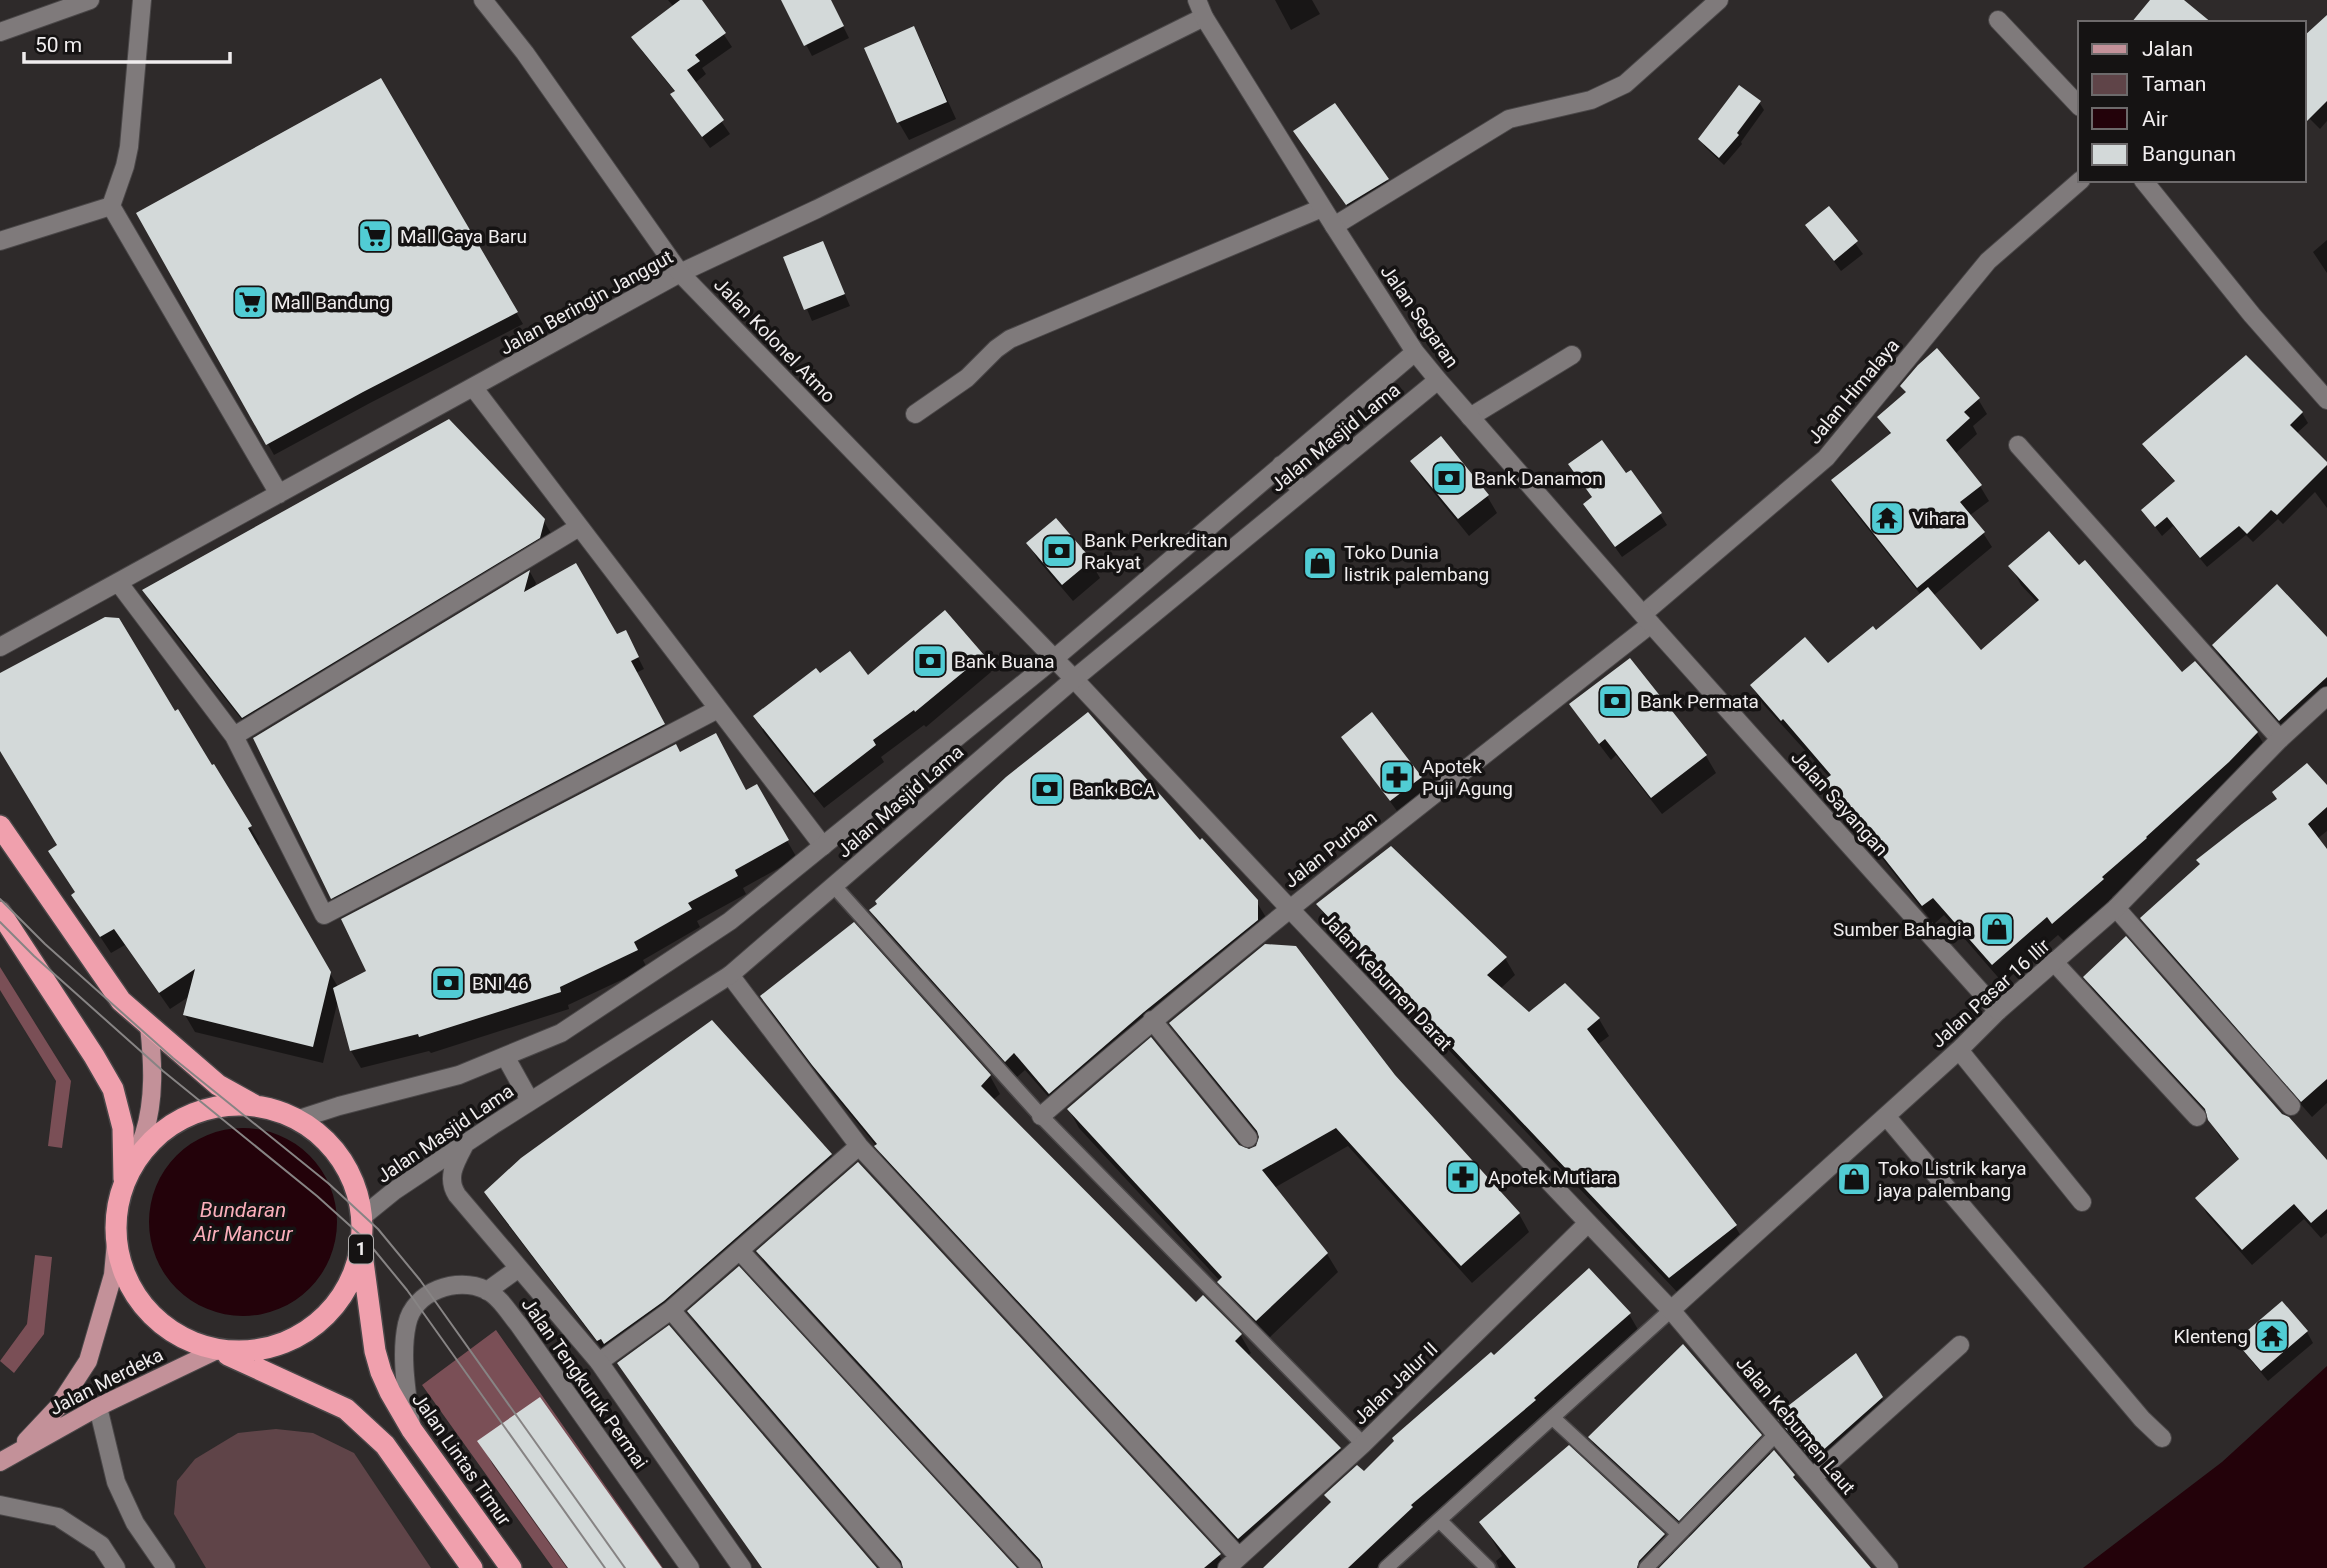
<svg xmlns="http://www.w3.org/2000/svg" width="2327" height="1568" font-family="Roboto,sans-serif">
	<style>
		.green { fill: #5f4448 }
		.forest { fill: #7a4f56 }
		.water { fill: #23020a }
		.shadow { fill: #0007 }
		.building { fill: #d3d9d9 }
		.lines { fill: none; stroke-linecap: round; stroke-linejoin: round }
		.lane-casing { stroke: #4a4748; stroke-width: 17 }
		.street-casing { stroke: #4a4748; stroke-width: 20 }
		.secondary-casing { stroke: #4a4748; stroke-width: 20 }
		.primary-casing { stroke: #4a4748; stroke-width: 20 }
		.highway-casing { stroke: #4a4748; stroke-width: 24 }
		.lane { stroke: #7f7a7b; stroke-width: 14 }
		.street { stroke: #7f7a7b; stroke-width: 18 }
		.secondary { stroke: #7f7a7b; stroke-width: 18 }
		.primary { stroke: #c39199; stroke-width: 18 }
		.highway { stroke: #f0a0ad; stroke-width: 21 }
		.tram { stroke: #878484; stroke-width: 2 }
		.labels { text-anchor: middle; stroke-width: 7; stroke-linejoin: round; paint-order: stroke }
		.shield { fill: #151313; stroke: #aeacac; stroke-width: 2 }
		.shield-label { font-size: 18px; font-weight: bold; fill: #f0edee }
		.poi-label { font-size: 19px; fill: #f0edee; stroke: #151313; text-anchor: start }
		.street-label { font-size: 19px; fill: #f0edee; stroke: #151313 }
		.water-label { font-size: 21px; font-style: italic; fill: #faaeba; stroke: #151313 }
	</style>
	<rect width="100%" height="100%" fill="#2e2a2a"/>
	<path class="green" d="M276 1429 313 1433 354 1453 431 1568H206L174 1514 177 1481 195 1459 238 1433Z"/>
	<path class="forest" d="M0 967 71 1081 62 1148 48 1146 56 1081 0 990Z
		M35 1255 52 1257 44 1334 14 1373 0 1361 27 1324Z
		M496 1330 663 1568H553L422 1385Z"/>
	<path class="water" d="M149 1222a94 94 0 1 1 188 0a94 94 0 1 1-188 0Z
		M2327 1366V1568H2083L2222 1462Z"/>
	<path class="shadow" d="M668 0H701L732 47 702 68 706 74 695 83 730 134 710 148 680 107 675 92 641 50 634 37 673 6Z
		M783 0H830L849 38 812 56Z
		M1275 0H1312L1320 14 1291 30Z
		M2327 18V121L2320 129 2304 113Z
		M913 28 923 46 956 119 909 140 899 123 866 49Z
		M380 80 523 324 370 403 274 455 139 213Z
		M1759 102 1764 110 1741 142 1742 144 1724 165 1705 147 1700 139Z
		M1302 143 1387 180 1394 191 1354 215Z
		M1829 208 1863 254 1841 271 1807 226Z
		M2327 240V273L2313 252Z
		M822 243 850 306 812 321 785 258Z
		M2246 357 2302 413 2308 423 2296 434 2327 465V508L2315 492 2283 524 2278 519 2253 542 2246 535 2207 567 2173 526 2162 536 2143 511 2176 483 2150 454 2145 444Z
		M1978 399 1987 414 1973 426 1977 434 1955 454 1980 486 1989 501 1969 516 1983 533 1992 547 1933 596 1981 652 2038 603 2021 585 2011 566 2079 567 2182 675 2257 733 2268 751 2157 858 2112 897 2113 899 2064 941 2058 935 2003 983 1944 915 1934 924 1836 800 1825 782 1830 778 1763 704 1752 686 1828 665 1876 632 1921 595 1841 495 1833 480 1891 435 1879 417Z
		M1412 461 1487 496 1497 513 1469 536 1422 478Z
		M1625 476 1660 514 1667 525 1622 557 1592 515Z
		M543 520 554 538 253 734 154 608 144 591Z
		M1028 543 1090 561 1100 578 1073 601 1038 560Z
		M530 572 536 583 534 589 631 643 644 669 636 673 670 736 339 909 256 738Z
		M2327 639V703L2290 737 2224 663 2214 646Z
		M982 656 991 672 926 727 924 725 881 757 884 762 824 808 764 733 755 717 820 676 868 678Z
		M1630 661 1706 756 1716 773 1662 814 1616 755 1611 760 1582 722 1572 705Z
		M0 676 174 713 177 711 250 827 260 844 257 846 338 987 368 971 680 754 746 792 756 787 797 858 743 888 746 894 697 921 700 927 643 960 647 968 568 1005 569 1009 431 1053 429 1051 361 1068 351 1051 338 1000 323 1063 195 1032 185 1015 190 996 170 1009 125 945 111 953 73 896 77 893 59 846 0 748Z
		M1343 737 1420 778 1427 789 1397 811Z
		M2327 788V831L2317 839 2327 852V1103L2312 1117 2152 935 2143 919Z
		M1256 901 1267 919 1154 1029 1060 1110 1025 1070 1016 1078 881 928 871 911Z
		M1319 905 1505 958 1515 975 1500 989 1529 1015 1565 985 1599 1019 1609 1036 1597 1045 1735 1226 1745 1243 1679 1294 1328 922Z
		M853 925 990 1076 1000 1094 993 1100 1196 1304 1203 1297 1241 1336 1251 1353 1247 1356 1340 1449 1350 1467 1249 1555 886 1163 877 1147 824 1082 772 1014 762 997Z
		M2086 978 2281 1115 2327 1163V1233L2321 1238 2304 1219 2252 1265 2207 1214 2198 1198 2240 1161 2219 1136 2209 1117 2095 993Z
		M712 1022 831 1155 841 1173 609 1358 496 1209 486 1192Z
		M1171 1023 1394 1076 1519 1214 1529 1232 1472 1283 1348 1146 1274 1188 1327 1254 1338 1272 1268 1339 1230 1300 1220 1281 1079 1128 1069 1110 1238 1147 1249 1151 1257 1148 1261 1138 1182 1042Z
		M758 1252 1219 1555 1227 1568H1043L769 1270Z
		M1589 1271 1629 1314 1640 1333 1546 1419 1421 1524 1423 1526 1377 1568H1265L1331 1504 1326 1495 1364 1473Z
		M689 1312 1014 1568H904L700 1330Z
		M2307 1332 2313 1343 2268 1381 2244 1352 2237 1341Z
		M1856 1355 1892 1416 1823 1476 1787 1433 1778 1416Z
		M1760 1436 1771 1455 1794 1476 1802 1490 1869 1568H1499L1496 1561 1502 1556 1482 1523 1569 1448 1664 1535 1675 1555 1691 1538 1600 1455 1590 1437Z
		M480 1442 660 1568H567L493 1465Z"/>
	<path class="building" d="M680 0H702L726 33 695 55 700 61 687 70 724 120 702 137 670 94 675 91 631 37Z
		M781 0H831L844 26 804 46Z
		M2150 0H2184L2212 23H2131Z
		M2327 15V101L2304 124V36Z
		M914 26 947 102 897 123 864 48Z
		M381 78 518 312 363 392 266 445 136 213Z
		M1739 85 1761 101 1737 133 1739 135 1719 158 1698 139Z
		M1335 103 1389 179 1346 205 1293 131Z
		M1829 206 1858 241 1834 261 1805 225Z
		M823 241 845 294 804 310 783 257Z
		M1937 348 1980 398 1964 412 1970 418 1946 440 1982 485 1960 502 1985 532 1917 588 1831 480 1891 433 1877 417 1906 392 1900 386 1918 365Z
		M2246 355 2303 412 2290 425 2327 462V465L2277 515 2271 510 2247 534 2239 526 2200 558 2167 517 2155 527 2141 510 2175 481 2142 444Z
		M449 419 545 519 540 538 242 718 142 590Z
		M1441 436 1489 495 1458 519 1410 461Z
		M1602 440 1626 473 1631 470 1662 513 1615 547 1583 504 1592 497 1568 464Z
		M1056 518 1092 560 1062 585 1026 543Z
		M2049 531 2079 565 2085 560 2182 672 2195 661 2258 732 2229 762 2146 837 2147 838 2102 877 2104 879 2052 924 2047 917 1992 965 1933 898 1922 906 1823 781 1831 775 1783 719 1781 721 1750 685 1805 637 1828 663 1873 626 1876 630 1928 587 1981 650 2039 600 2008 566Z
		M576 563 617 634 626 630 639 657 631 661 665 724 331 899 253 738 530 570 524 592Z
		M2277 584 2327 637V677L2279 721 2212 645Z
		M945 610 984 655 915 712 914 710 873 740 876 745 814 793 753 716 816 668 820 673 850 651 868 675Z
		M105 617 119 618 175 711 178 709 212 765 214 764 252 826 248 828 331 972 313 1047 183 1015 195 969 159 993 114 929 100 937 71 895 75 892 48 851 57 845 0 751V673Z
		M1630 658 1707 755 1651 798 1605 739 1599 744 1569 704Z
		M1088 712 1200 840 1202 838 1258 900V920L1144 1012 1049 1094 1014 1053 1005 1062 869 910 877 904 875 901 1006 777Z
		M1372 712 1422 777 1390 801 1341 737Z
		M716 733 746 790 757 784 789 840 735 870 738 876 688 903 692 909 634 942 638 950 560 987 561 992 419 1037 418 1034 350 1051 333 988 366 971 341 919 676 744 680 752Z
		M2307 763 2327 785V807L2308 824 2327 849V1079L2301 1102 2140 918 2200 864 2196 860 2242 824 2277 799 2272 792Z
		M1391 846 1507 957 1487 975 1529 1012 1565 983 1600 1018 1587 1029 1737 1225 1669 1278 1316 904Z
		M854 922 991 1075 981 1086 1196 1302 1203 1295 1242 1334 1235 1341 1341 1448 1238 1539 874 1146 877 1144 812 1065 760 996Z
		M2126 936 2282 1114 2289 1117 2327 1160V1209L2311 1223 2294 1204 2242 1250 2195 1198 2239 1159 2208 1120 2205 1109 2083 977Z
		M1265 944 1296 946 1395 1075 1520 1213 1461 1266 1336 1128 1262 1170 1328 1253 1256 1321 1217 1282 1222 1277 1067 1109 1151 1037 1239 1145 1249 1149 1256 1146 1259 1137 1257 1131 1169 1023Z
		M712 1020 832 1154 664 1301 604 1344 601 1339 597 1341 484 1192 521 1158Z
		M858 1162 1221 1554 1204 1568H1043L1040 1560 756 1251Z
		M739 1266 1017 1568H903L901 1561 687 1311Z
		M1589 1268 1631 1313 1534 1398 1536 1400 1411 1505 1413 1507 1348 1568H1263L1331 1502 1324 1495 1357 1465 1364 1471 1394 1441 1392 1438 1491 1352 1494 1355Z
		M2282 1301 2308 1331 2261 1371 2235 1341Z
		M669 1325 877 1568H762L617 1363Z
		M1683 1344 1762 1435 1679 1521 1588 1437Z
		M1856 1353 1883 1397 1812 1460 1775 1416Z
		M540 1397 662 1568H568L477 1441Z
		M1569 1445 1665 1534 1639 1561 1637 1568H1516L1479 1522Z
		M1774 1450 1795 1475 1793 1477 1871 1568H1659Z"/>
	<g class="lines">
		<g class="lane-casing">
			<path id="lane" d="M834 886 1041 1116 1363 1444
				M1553 1418 1679 1534
				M1439 1520 1488 1568
				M1386 1568 1671 1310
				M1646 1568 1776 1434"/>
		</g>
		<g class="street-casing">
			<path id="street" d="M1998 20 2080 107
				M0 32 90 0
				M2143 180 2252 315 2327 400
				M111 206 125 166 129 147 142 0
				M1334 226 1509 119 1591 100 1625 84 1719 0
				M0 241 111 206 279 494
				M473 387 823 846
				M915 414 967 378 996 349 1010 339 1322 208
				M1470 417 1572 355
				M2018 445 2280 739
				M118 582 234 736 324 915 718 709
				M1643 614 1826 458 1988 261 2081 180
				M0 647 680 273 817 209 1204 17
				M1074 679 1289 908 1671 1310 1889 1568
				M234 736 579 527
				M2116 908 2291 1106
				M2053 961 2197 1117
				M730 975 859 1146 1239 1557
				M1152 1020 1248 1138
				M1959 1050 2082 1202
				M1041 1116C1239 945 1446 785 1651 624
				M1886 1116 2142 1419 2162 1438
				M740 1251 1032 1568
				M671 1310 892 1568
				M1671 1310 1959 1050 1998 1011
				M599 1362 671 1310 859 1146
				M1813 1477 1960 1345
				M1227 1568 1363 1444 1587 1224"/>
		</g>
		<g class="secondary-casing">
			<path id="secondary" d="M483 0 525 53 680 273 1074 679
				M1197 0 1204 17 1334 226 1415 352 1438 380 1651 624 1998 1011 2116 908 2280 739 2327 696
				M1281 465 1302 491
				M505 1056 530 1101
				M296 1120 339 1106 459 1075 561 1033 730 921 1055 658 1415 352
				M464 1146C455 1163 446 1178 457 1195L599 1362 742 1568
				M362 1217 394 1191 493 1125 730 975 1074 679 1438 380
				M487 1291 519 1268
				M98 1407 116 1482 135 1523 166 1568
				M411 1426C407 1393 400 1356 407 1324 414 1291 457 1276 486 1290 500 1297 509 1313 519 1325L690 1568
				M0 1505 58 1517 101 1545 116 1568"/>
		</g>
		<g class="primary-casing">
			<path id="primary" d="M126 1179C132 1164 139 1149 144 1134 155 1099 153 1062 149 1026
				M26 1441 58 1407 88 1361 113 1275 116 1242
				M0 1462 98 1407 217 1350"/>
		</g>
		<g class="highway-casing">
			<path id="highway" d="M0 826 121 1001 218 1085 254 1105
				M0 912 94 1056 113 1089 123 1128 124 1179
				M116 1228a123 123 0 1 1 246 0a123 123 0 1 1-246 0Z
				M362 1254 375 1351 381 1372 390 1392 412 1430 511 1568
				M228 1355 346 1409 385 1445 472 1568"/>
		</g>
		<use href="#lane" class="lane"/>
		<use href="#street" class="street"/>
		<use href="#secondary" class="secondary"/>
		<use href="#primary" class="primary"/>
		<use href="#highway" class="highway"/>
		<path class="tram" d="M0 899 45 944 173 1058 328 1183 378 1229 420 1280 625 1568
			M0 922 34 956 163 1071 317 1196 366 1240 407 1290 605 1568"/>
	</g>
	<defs>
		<g id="supermarket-square" transform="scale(1.75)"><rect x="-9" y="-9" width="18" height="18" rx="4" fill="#51ccd4" stroke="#151313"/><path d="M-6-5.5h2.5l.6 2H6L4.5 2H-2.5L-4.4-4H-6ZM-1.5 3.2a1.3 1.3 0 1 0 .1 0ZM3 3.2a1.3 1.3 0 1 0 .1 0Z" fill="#111"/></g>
		<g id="bank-square" transform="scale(1.75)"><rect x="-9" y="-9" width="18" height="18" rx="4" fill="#51ccd4" stroke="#151313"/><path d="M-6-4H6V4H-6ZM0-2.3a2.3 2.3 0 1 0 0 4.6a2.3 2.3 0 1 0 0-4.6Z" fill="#111"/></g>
		<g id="temple-square" transform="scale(1.75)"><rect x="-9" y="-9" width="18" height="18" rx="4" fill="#51ccd4" stroke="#151313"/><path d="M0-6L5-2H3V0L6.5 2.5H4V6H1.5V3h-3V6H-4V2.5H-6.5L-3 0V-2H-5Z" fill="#111"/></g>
		<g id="shop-square" transform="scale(1.75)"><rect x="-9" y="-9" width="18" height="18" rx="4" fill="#51ccd4" stroke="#151313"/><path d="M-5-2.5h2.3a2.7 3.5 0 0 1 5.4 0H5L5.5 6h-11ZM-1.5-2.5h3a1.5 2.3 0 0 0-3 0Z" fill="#111"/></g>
		<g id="pharmacy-square" transform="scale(1.75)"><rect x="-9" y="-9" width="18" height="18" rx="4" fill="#51ccd4" stroke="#151313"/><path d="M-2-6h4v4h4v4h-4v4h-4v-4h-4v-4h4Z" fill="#111"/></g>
	</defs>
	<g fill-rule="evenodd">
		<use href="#supermarket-square" x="375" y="236"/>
		<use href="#supermarket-square" x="250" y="302"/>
		<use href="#bank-square" x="1449" y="478"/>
		<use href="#temple-square" x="1887" y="518"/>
		<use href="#bank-square" x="1059" y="551"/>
		<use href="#shop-square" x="1320" y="563"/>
		<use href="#bank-square" x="930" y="661"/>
		<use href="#bank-square" x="1615" y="701"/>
		<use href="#pharmacy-square" x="1397" y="777"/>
		<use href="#bank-square" x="1047" y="789"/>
		<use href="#shop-square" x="1997" y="929"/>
		<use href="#bank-square" x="448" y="983"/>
		<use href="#pharmacy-square" x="1463" y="1177"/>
		<use href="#shop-square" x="1854" y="1179"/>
		<use href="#temple-square" x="2272" y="1336"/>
	</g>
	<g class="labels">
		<rect class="shield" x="349" y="1234.5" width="24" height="29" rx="5"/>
		<g class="shield-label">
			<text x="361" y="1255">1</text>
		</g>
		<g class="poi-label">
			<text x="400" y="243">Mall Gaya Baru</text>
			<text x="274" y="309">Mall Bandung</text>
			<text x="1474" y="485">Bank Danamon</text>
			<text x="1912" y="525">Vihara</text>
			<text x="1084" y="547">Bank Perkreditan<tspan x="1084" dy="22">Rakyat</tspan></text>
			<text x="1344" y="559">Toko Dunia<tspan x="1344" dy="22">listrik palembang</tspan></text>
			<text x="954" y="668">Bank Buana</text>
			<text x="1640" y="708">Bank Permata</text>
			<text x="1422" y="773">Apotek<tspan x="1422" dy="22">Puji Agung</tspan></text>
			<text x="1072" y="796">Bank BCA</text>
			<text x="1972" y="936" text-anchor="end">Sumber Bahagia</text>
			<text x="472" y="990">BNI 46</text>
			<text x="1878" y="1175">Toko Listrik karya<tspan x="1878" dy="22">jaya palembang</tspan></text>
			<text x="1488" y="1184">Apotek Mutiara</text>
			<text x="2248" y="1343" text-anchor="end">Klenteng</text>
		</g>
		<g class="street-label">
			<text transform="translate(586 302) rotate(-29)" y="7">Jalan Beringin Janggut</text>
			<text transform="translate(1420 316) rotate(55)" y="7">Jalan Segaran</text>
			<text transform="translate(775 340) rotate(46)" y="7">Jalan Kolonel Atmo</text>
			<text transform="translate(1853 391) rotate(-50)" y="7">Jalan Himalaya</text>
			<text transform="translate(1335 437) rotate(-39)" y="7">Jalan Masjid Lama</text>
			<text transform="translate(900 801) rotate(-41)" y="7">Jalan Masjid Lama</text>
			<text transform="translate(1840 803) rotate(48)" y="7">Jalan Sayangan</text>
			<text transform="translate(1330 849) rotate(-38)" y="7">Jalan Purban</text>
			<text transform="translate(1387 981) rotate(47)" y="7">Jalan Kebumen Darat</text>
			<text transform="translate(1990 993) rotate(-42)" y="7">Jalan Pasar 16 Ilir</text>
			<text transform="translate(445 1133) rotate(-34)" y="7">Jalan Masjid Lama</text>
			<text transform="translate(106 1381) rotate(-27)" y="7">Jalan Merdeka</text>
			<text transform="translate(585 1383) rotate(55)" y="7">Jalan Tengkuruk Permai</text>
			<text transform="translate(1395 1383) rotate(-44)" y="7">Jalan Jalur II</text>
			<text transform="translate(1796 1425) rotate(50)" y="7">Jalan Kebumen Laut</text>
			<text transform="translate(462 1459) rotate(55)" y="7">Jalan Lintas Timur</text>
		</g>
		<g class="water-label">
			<text x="243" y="1217">Bundaran<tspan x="243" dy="24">Air Mancur</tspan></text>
		</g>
	</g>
	<rect x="2078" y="21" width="228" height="161" fill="#151313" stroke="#6d6a6b" stroke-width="2"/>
	<rect x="2092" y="44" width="35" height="10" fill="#c39199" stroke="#6d6a6b" stroke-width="2"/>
	<text x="2142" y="56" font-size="21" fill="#f0edee">Jalan</text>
	<rect x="2092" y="74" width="35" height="21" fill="#5f4448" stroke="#6d6a6b" stroke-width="2"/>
	<text x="2142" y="91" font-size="21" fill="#f0edee">Taman</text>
	<rect x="2092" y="108" width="35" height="21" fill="#23020a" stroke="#6d6a6b" stroke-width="2"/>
	<text x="2142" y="126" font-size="21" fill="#f0edee">Air</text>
	<rect x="2092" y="144" width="35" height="21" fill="#d3d9d9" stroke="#6d6a6b" stroke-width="2"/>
	<text x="2142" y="161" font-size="21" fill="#f0edee">Bangunan</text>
	<path d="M24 52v10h206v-10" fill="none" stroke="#f0edee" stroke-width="3.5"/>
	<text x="35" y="52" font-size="21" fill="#f0edee" stroke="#151313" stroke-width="5" paint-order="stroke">50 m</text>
</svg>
